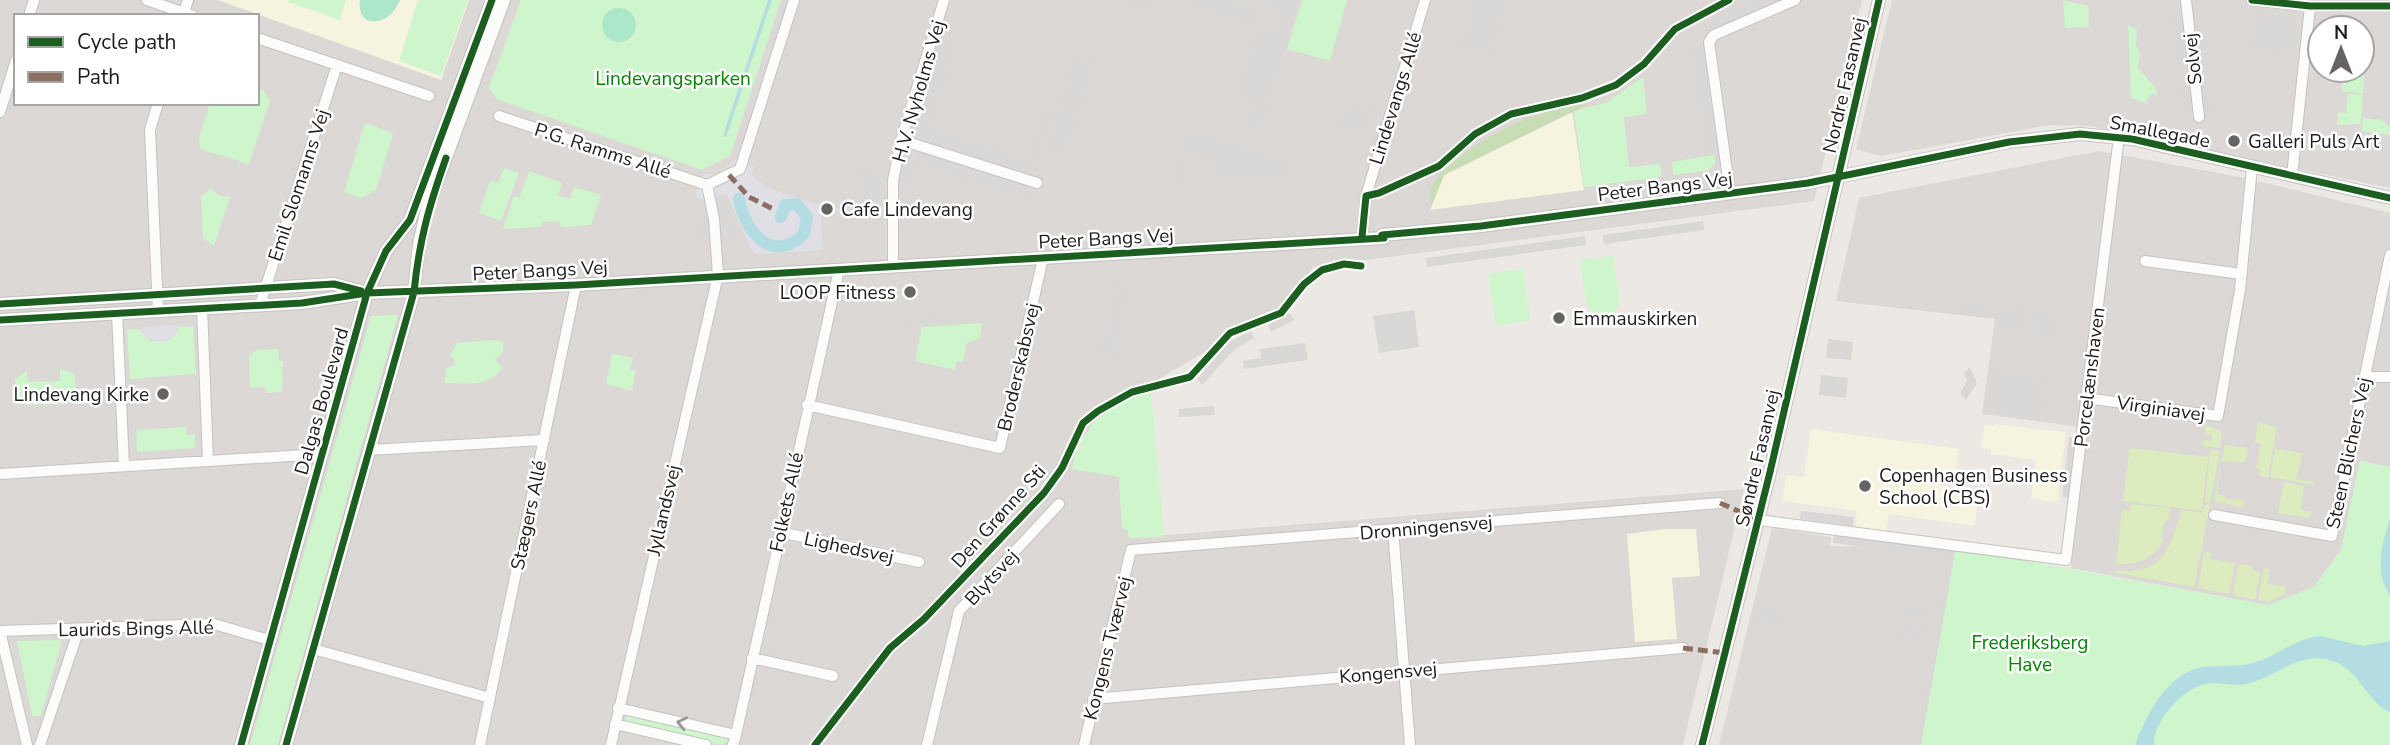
<svg xmlns="http://www.w3.org/2000/svg" width="2390" height="745" font-family="'Nunito Sans',sans-serif">
	<style>
		.residential { fill: #dbd8d6; fill-rule: evenodd }
		.education { fill: #f6f3de }
		.religious { fill: #dad8d6 }
		.grass { fill: #dcecbf }
		.forest { fill: #c8dcb6 }
		.park { fill: #cff5cc }
		.pitch { fill: #abe7c8 }
		.plaza { fill: #dfdfe5 }
		.water { fill: #b4dde3 }
		.lines { fill: none; stroke-linecap: round; stroke-linejoin: round }
		.stream { stroke: #b4dde3; stroke-width: 3.5 }
		.canal { stroke: #b4dde3; stroke-width: 12 }
		.minor-casing { stroke: #c4c3c1; stroke-width: 12 }
		.tertiary-casing { stroke: #c4c3c1; stroke-width: 14 }
		.minor { stroke: #fcfcfb; stroke-width: 10 }
		.tertiary { stroke: #fcfcfb; stroke-width: 12 }
		.quiet { stroke: #8d6e63; stroke-width: 5; stroke-dasharray: 10 5; stroke-linecap: butt }
		.cycleway-casing { stroke: #fff; stroke-width: 11 }
		.cycleway { stroke: #1b5e20; stroke-width: 7 }
		.oneway { stroke: #989897 }
		.poi-dot { fill: #656463; stroke: #fff; stroke-width: 2.5 }
		.labels { text-anchor: middle; stroke-width: 5; stroke-linejoin: round; paint-order: stroke }
		.street-label { font-size: 19px; fill: #1d1d1d; stroke: #fff }
		.park-label { font-size: 19px; fill: #008500; stroke: #fff }
		.poi-label { font-size: 19px; fill: #1d1d1d; stroke: #fff; text-anchor: start }
	</style>
	<rect width="100%" height="100%" fill="#ece8e4"/>
	<path class="residential" d="M0 0H521L489 88 730 156 781 0H1862L1814 201 1313 267 1286 312 1231 336 1103 413 1079 442 1072 468 1119 477 1122 527 1128 531 1129 538 1744 489 1683 745H0ZM16 16H257V103H16Z
		M1892 0H2390V188L2090 126 2050 125 1881 156 1856 149ZM2320 28H2362V70H2320Z
		M2099 151 2240 177 2390 213V467L2360 461 2341 550 2314 587 2268 605 2071 568 2088 428 1982 414 1995 319 1836 301 1859 198Z
		M1772 528 1831 537 1830 546 1956 548 1921 745H1719Z"/>
	<path class="education" d="M218 0H469L441 80Z
		M1572 111 1584 190 1430 210 1444 175Z
		M1995 424 2066 432 2057 502 2031 499 2036 460 1991 454V449L1981 448 1984 425 1994 426Z
		M1811 429 1959 449 1955 479 1947 478 1945 493 1978 498 1975 526 1889 514 1886 533 1855 529 1857 511 1782 501 1786 475 1804 477Z
		M1664 529H1696L1700 576 1672 578 1677 639 1635 642 1627 534Z"/>
	<path class="religious" d="M1129 0H1147L1143 14 1127 9Z
		M1172 0H1230L1260 10 1255 27Z
		M1264 0H1299L1295 15 1263 4Z
		M1475 0H1506L1490 54 1461 45Z
		M1753 0H1795L1715 35 1709 19Z
		M2198 6 2210 113 2185 116 2173 8Z
		M1282 14 1294 17 1259 128 1245 124 1254 100 1235 93 1260 30 1275 35Z
		M2256 14 2298 18 2296 52 2254 47Z
		M941 39 954 45 931 128 1026 161 1044 112 1051 115 1026 197 916 163 925 135 914 130Z
		M1703 49 1719 152 1705 154 1690 51Z
		M1076 58 1093 63 1064 154 1047 149Z
		M1349 103 1375 111 1367 134 1341 126Z
		M1383 128 1397 133 1385 173 1372 169Z
		M1187 130 1290 162 1287 174 1212 177 1213 156 1191 150 1180 184 1171 181Z
		M896 158 913 163 908 188 910 229H891Z
		M863 168 881 172 877 214 858 212Z
		M726 196 733 210 728 213 739 240 725 246 704 238 697 240 699 208Z
		M1703 221 1704 230 1604 244 1603 235Z
		M1585 236 1586 245 1427 267 1426 258Z
		M1117 283 1129 286 1114 358 1101 356Z
		M1962 303 2056 315 2054 340 2034 337 2036 318 2019 316 2016 333 2001 330 2002 319 1960 313Z
		M1414 310 1419 347 1379 353 1373 316Z
		M1289 313 1295 320 1271 332 1268 325Z
		M986 315 984 320 907 326 909 320Z
		M1251 331 1254 338 1234 350 1202 385 1197 379 1229 342Z
		M1828 339 1853 342 1851 360 1826 358Z
		M1305 343 1308 360 1244 369 1243 361 1261 358 1260 349Z
		M1970 367 1977 383 1966 400 1960 394 1967 381 1964 374Z
		M1994 374 2045 380 2040 418 1990 412Z
		M1821 375 1848 378 1846 398 1819 395Z
		M1214 406 1215 415 1179 417V409Z
		M2069 437 2077 438 2070 498 2062 497Z
		M1801 511 1854 517 1853 526 1800 519Z
		M1834 534 1947 549 1946 558 1833 543Z
		M1946 584 1950 585 1921 745H1917Z
		M1906 602 1930 607 1928 618 1904 613Z
		M1758 606 1790 613 1787 626 1755 619Z
		M1900 624 1925 629 1923 640 1898 636Z"/>
	<path class="grass" d="M2258 422 2275 427 2276 430 2268 478 2259 476 2260 469 2256 468 2261 444 2255 443Z
		M2206 425 2222 431 2220 448 2203 446 2204 440 2211 441 2212 435 2205 434Z
		M2225 445 2248 448 2245 462 2222 461Z
		M2130 448 2208 457 2202 511 2123 501Z
		M2210 449 2220 451 2210 502H2205Z
		M2275 449 2303 453 2296 479 2314 482V485L2270 477Z
		M2220 464 2217 494 2225 496V499L2244 500 2243 507 2214 501Z
		M2284 482 2304 486 2300 509 2311 512 2310 518 2278 513Z
		M2131 504 2170 508 2169 519 2164 523 2161 538H2164C2155 559 2138 565 2116 564L2122 510 2130 511Z
		M2205 505H2210L2194 587 2113 572 2114 570C2163 577 2169 549 2182 510L2202 513Z
		M2204 552 2211 553 2210 559 2235 563 2229 594 2198 588Z
		M2238 564 2251 566 2254 571 2260 572 2255 600 2233 595Z
		M2264 568 2270 569 2267 584 2286 587 2284 594 2268 602 2258 600Z"/>
	<path class="forest" d="M1589 104 1444 175 1430 210C1431 204 1430 195 1431 189 1434 177 1447 168 1456 160 1496 128 1537 110 1589 104Z"/>
	<path class="park" d="M289 0H346L340 20 288 2Z
		M418 0H468L441 76 399 61Z
		M521 0H781L730 156 702 170 496 99 489 88Z
		M1302 0H1347L1330 61 1287 49Z
		M2063 0 2088 6 2089 27 2065 28Z
		M2128 25 2137 29 2136 45 2140 54 2137 67 2156 88 2157 96 2153 93 2146 100 2148 104 2131 98Z
		M2362 50H2366L2363 94 2342 91 2343 70H2362Z
		M1643 77 1647 114 1624 117 1629 167 1660 164 1662 177 1584 187 1574 111 1605 103Z
		M257 88 263 90 270 101 249 164 200 149 199 138 210 103H257Z
		M2348 94 2363 95 2361 124 2337 125 2338 112 2346 113Z
		M2363 118 2382 120 2390 127V135L2362 131Z
		M365 123 393 133 376 190 361 198 344 192Z
		M1714 155 1715 163 1709 170 1674 175 1672 162Z
		M504 168 519 173 501 221 479 213 490 181 498 183Z
		M529 171 562 183 558 195 570 199 574 187 601 195 591 225 561 227 560 221 543 222 540 227 503 229 514 196 519 198Z
		M211 189 219 195 230 197 214 246 203 238 201 196Z
		M1613 256 1620 302 1610 316H1597L1587 306 1580 260Z
		M1523 269 1530 320 1496 326 1488 274Z
		M398 315 278 745H250L371 316Z
		M982 323 980 338 967 343 963 362 957 361 955 370 915 361 922 327Z
		M193 326 196 374 130 379 127 330 140 329 149 340C163 344 175 341 179 327Z
		M496 340 504 343 502 354 495 359 501 368C491 388 464 383 444 383L447 367 454 366 455 360 450 355 457 343Z
		M278 349 279 361H283L282 392 266 393 265 387 250 388 249 356 256 350Z
		M612 354 633 358 630 370 636 371 632 391 606 384Z
		M60 369 75 374 76 396 69 403 27 405 16 395 15 379 27 371 28 382 60 381Z
		M1151 389 1164 537 1129 538 1128 531 1122 527 1119 477 1072 469C1081 426 1109 401 1151 389Z
		M186 427 187 435 195 434V448L137 452 136 430Z
		M2360 461 2390 467V745H1921L1956 548 2268 605 2314 587 2341 550Z
		M62 640 41 716H32L17 641Z
		M626 714 728 738 727 742 719 745 628 724 625 722Z"/>
	<path class="pitch" d="M360 0H400C391 26 356 31 360 0Z
		M602 25a17 17 0 1 1 34 0a17 17 0 1 1-34 0Z"/>
	<path class="plaza" d="M736 160 754 166 752 175 766 187 820 205 823 250 754 254 726 193 707 202 695 196 702 174H716Z
		M179 325 174 337 160 342 145 337 140 327Z"/>
	<path class="water" d="M2390 519V595C2374 573 2382 543 2390 519Z
		M2321 636 2363 646 2390 641V712C2364 701 2360 665 2325 659 2297 654 2275 677 2250 683 2234 688 2217 680 2202 685 2180 692 2153 722 2154 745H2135C2146 715 2167 673 2203 667 2221 665 2239 668 2256 662 2279 655 2296 638 2321 636Z"/>
	<g class="lines">
		<path class="stream" d="M725 135 770 0"/>
		<path class="canal" d="M739 199C745 232 772 265 804 234L807 217 797 204 785 205 781 217"/>
		<g class="minor-casing">
			<path id="minor" d="M147 0 193 16
				M2186 0 2199 117
				M2252 0 2310 6H2390
				M29 16 34 0
				M183 16 188 0
				M257 38 429 96
				M158 103 150 130 158 311
				M0 112 16 60
				M499 116 707 185
				M901 140 1037 183
				M2292 176 2310 6
				M707 185 740 169 794 0
				M1730 193 1709 42 1714 35 1795 0
				M1362 237 1366 196 1425 0
				M2145 261 2241 274
				M893 266V181L901 140 944 0
				M260 305 337 65
				M202 308 208 461
				M117 313 124 466
				M2364 377H2390
				M2086 398 2218 416 2240 290 2252 167
				M807 405 1000 448 1043 258
				M369 450 544 440
				M0 474 322 454
				M2214 515 2332 536 2390 255
				M1759 520 2066 560 2119 137
				M1393 529 1410 745
				M780 532 919 562
				M0 631 214 624 269 640
				M0 631 27 745
				M313 649 490 698
				M752 658 833 676
				M1093 699 1683 648
				M618 708 736 735 733 745
				M615 724 706 745
				M736 735 839 270
				M40 745 79 629
				M480 745 576 285
				M611 745 718 275 714 219 707 185
				M927 745 959 611 1059 504
				M1084 745 1131 550 1720 503"/>
		</g>
		<g class="tertiary-casing">
			<path id="tertiary" d="M0 304 334 284 360 291
				M0 320 302 303 367 293 576 285 1384 238 1382 235 1481 226 1808 183 2009 142 2080 134 2132 139 2390 198
				M241 745 367 293 386 251 410 220 492 0
				M286 745 414 292 419 244 427 209 504 0
				M1702 745 1770 472 1879 0"/>
		</g>
		<use href="#minor" class="minor"/>
		<use href="#tertiary" class="tertiary"/>
		<path class="quiet" d="M729 175 749 197 773 209
			M1720 503 1759 520
			M1683 648 1725 653"/>
		<g class="cycleway-casing">
			<path id="cycleway" d="M2252 0 2310 6H2390
				M1362 237 1366 196 1379 193 1439 166 1475 134 1511 114 1582 98 1616 85 1644 64 1675 29 1729 0
				M0 304 334 284 361 291
				M0 320 302 303 367 293 576 285 1384 238 1382 235 1481 226 1808 183 2009 142 2080 134 2132 139 2390 198
				M241 745 367 293 386 251 410 220 492 0
				M286 745 414 292C419 241 429 206 446 158
				M815 745 890 648 924 619 1044 493 1062 468 1083 423 1098 411 1132 392 1190 377 1230 333 1281 313 1304 284 1322 270 1344 264 1361 266
				M1702 745 1770 472 1879 0"/>
		</g>
		<use href="#cycleway" class="cycleway"/>
	</g>
	<defs><path id="oneway-chevron" d="M-2-3.5L2.5 0L-2 3.5" fill="none" stroke-width="1.6" stroke-linecap="round" stroke-linejoin="round" transform="scale(1.75)"/></defs>
	<use class="oneway" href="#oneway-chevron" transform="translate(682 723) rotate(-167)"/>
	<g class="poi-dot">
		<circle cx="2234" cy="141" r="7"/>
		<circle cx="827" cy="209" r="7"/>
		<circle cx="910" cy="292" r="7"/>
		<circle cx="1559" cy="318" r="7"/>
		<circle cx="163" cy="394" r="7"/>
		<circle cx="1865" cy="486" r="7"/>
	</g>
	<g class="labels">
		<g class="street-label">
			<text transform="translate(2192 59) rotate(-96)" y="7">Solvej</text>
			<text transform="translate(1844 85) rotate(-77)" y="7">Nordre Fasanvej</text>
			<text transform="translate(918 91) rotate(-74)" y="7">H.V. Nyholms Vej</text>
			<text transform="translate(1395 98) rotate(-73)" y="7">Lindevangs Allé</text>
			<text transform="translate(2160 131) rotate(11)" y="7">Smallegade</text>
			<text transform="translate(603 150) rotate(18)" y="7">P.G. Ramms Allé</text>
			<text transform="translate(298 185) rotate(-72)" y="7">Emil Slomanns Vej</text>
			<text transform="translate(1665 186) rotate(-7)" y="7">Peter Bangs Vej</text>
			<text transform="translate(1106 238) rotate(-3)" y="7">Peter Bangs Vej</text>
			<text transform="translate(540 270) rotate(-3)" y="7">Peter Bangs Vej</text>
			<text transform="translate(1018 367) rotate(-77)" y="7">Broderskabsvej</text>
			<text transform="translate(2089 377) rotate(-83)" y="7">Porcelænshaven</text>
			<text transform="translate(321 401) rotate(-74)" y="7">Dalgas Boulevard</text>
			<text transform="translate(2161 408) rotate(8)" y="7">Virginiavej</text>
			<text transform="translate(2348 453) rotate(-78)" y="7">Steen Blichers Vej</text>
			<text transform="translate(1757 458) rotate(-77)" y="7">Søndre Fasanvej</text>
			<text transform="translate(786 502) rotate(-78)" y="7">Folkets Allé</text>
			<text transform="translate(663 510) rotate(-77)" y="7">Jyllandsvej</text>
			<text transform="translate(528 515) rotate(-78)" y="7">Stægers Allé</text>
			<text transform="translate(998 516) rotate(-48)" y="7">Den Grønne Sti</text>
			<text transform="translate(1426 527) rotate(-5)" y="7">Dronningensvej</text>
			<text transform="translate(849 547) rotate(12)" y="7">Lighedsvej</text>
			<text transform="translate(991 577) rotate(-47)" y="7">Blytsvej</text>
			<text transform="translate(136 628) rotate(-1)" y="7">Laurids Bings Allé</text>
			<text transform="translate(1107 648) rotate(-76)" y="7">Kongens Tværvej</text>
			<text transform="translate(1388 672) rotate(-5)" y="7">Kongensvej</text>
		</g>
		<g class="park-label">
			<text x="673" y="85">Lindevangsparken</text>
			<text x="2030" y="649">Frederiksberg<tspan x="2030" dy="22">Have</tspan></text>
		</g>
		<g class="poi-label">
			<text x="2248" y="148">Galleri Puls Art</text>
			<text x="841" y="216">Cafe Lindevang</text>
			<text x="896" y="299" text-anchor="end">LOOP Fitness</text>
			<text x="1573" y="325">Emmauskirken</text>
			<text x="149" y="401" text-anchor="end">Lindevang Kirke</text>
			<text x="1879" y="482">Copenhagen Business<tspan x="1879" dy="22">School (CBS)</tspan></text>
		</g>
	</g>
	<rect x="14" y="14" width="245" height="91" fill="#ffffff" stroke="#a5a5a5" stroke-width="2"/>
	<rect x="28" y="37" width="35" height="10" fill="#1b5e20" stroke="#a5a5a5" stroke-width="2"/>
	<text x="77" y="49" font-size="21" fill="#1d1d1d">Cycle path</text>
	<rect x="28" y="72" width="35" height="10" fill="#8d6e63" stroke="#a5a5a5" stroke-width="2"/>
	<text x="77" y="84" font-size="21" fill="#1d1d1d">Path</text>
	<g transform="translate(2341 49)"><circle r="33" fill="#ffffff" stroke="#a5a5a5" stroke-width="2"/>
	<path d="M0-5L12 26L0 18L-12 26Z" fill="#656463"/>
	<text y="-10" font-size="19" font-weight="bold" text-anchor="middle" fill="#1d1d1d">N</text>
	</g>
</svg>
